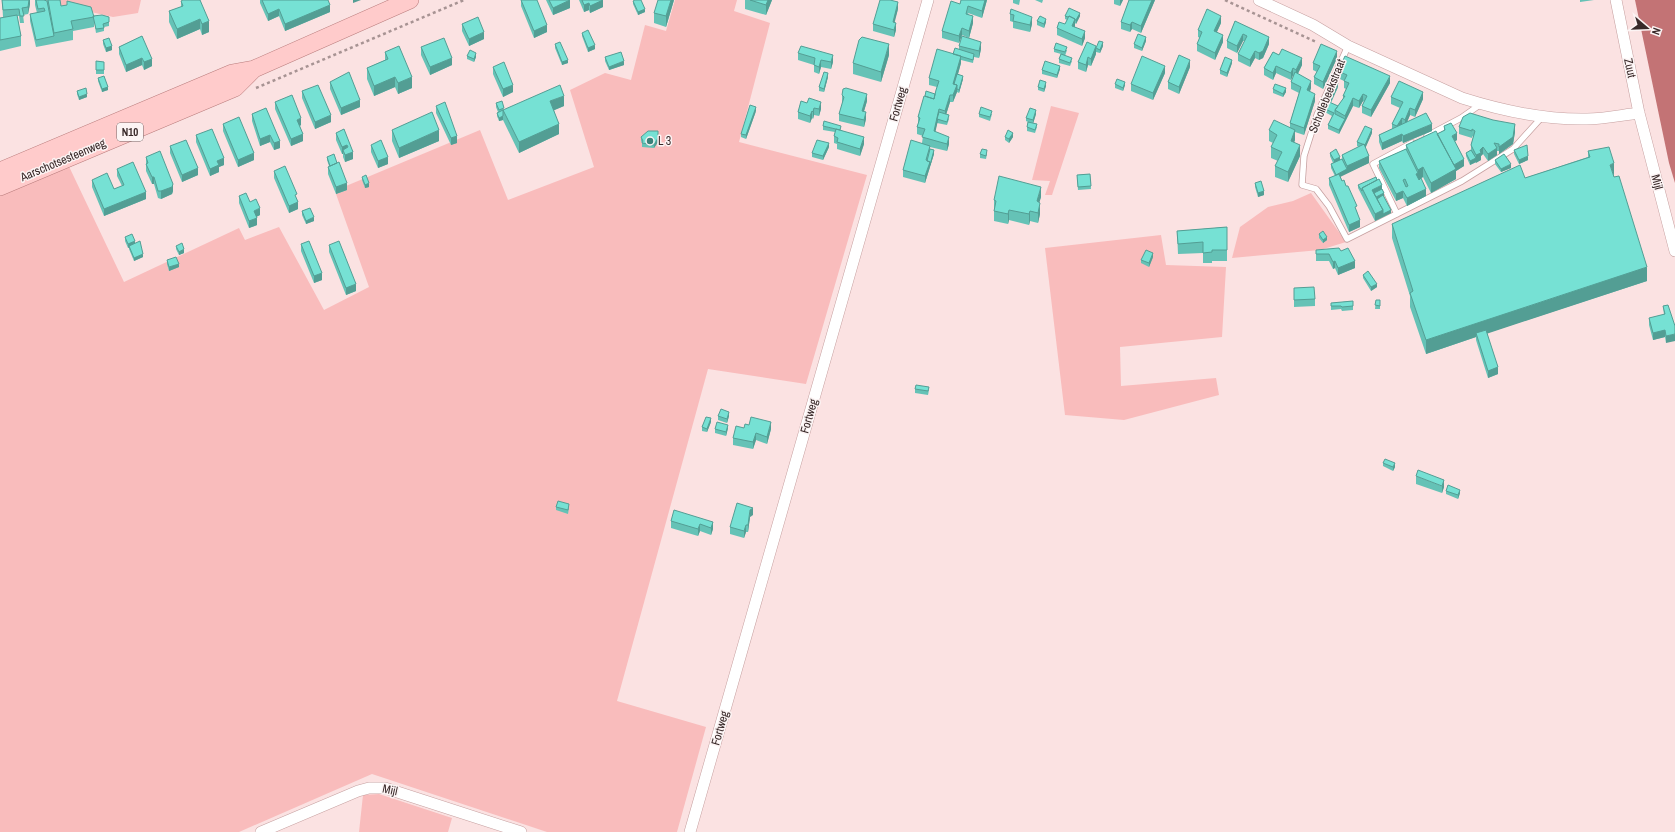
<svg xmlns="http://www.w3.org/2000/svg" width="1675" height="832" font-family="'Archivo Narrow',sans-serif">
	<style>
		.green { fill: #f9bcbc }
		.water { fill: #c37375 }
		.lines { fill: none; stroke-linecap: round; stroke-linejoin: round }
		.lane-casing { stroke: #c6a0a0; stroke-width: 7 }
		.street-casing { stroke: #c6a0a0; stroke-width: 12 }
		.primary-casing { stroke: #b97c7c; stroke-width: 18 }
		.path { stroke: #a79393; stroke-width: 2.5; stroke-dasharray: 3 3; stroke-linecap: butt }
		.lane { stroke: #fff; stroke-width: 5.5 }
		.street { stroke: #fff; stroke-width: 11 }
		.primary { stroke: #ffcbcb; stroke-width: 17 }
		.wall { fill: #65c2b6 }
		.shaded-wall { fill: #539e94 }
		.building { fill: #76e1d4; stroke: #539e94; fill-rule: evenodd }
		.poi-dot { fill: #3b8179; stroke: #fcf4f4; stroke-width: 1.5 }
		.labels { text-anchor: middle; stroke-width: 3; stroke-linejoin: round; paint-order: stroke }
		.shield { fill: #fcf4f4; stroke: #736666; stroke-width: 1 }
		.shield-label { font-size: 11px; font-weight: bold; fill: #382929 }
		.street-label { font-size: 12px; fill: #382929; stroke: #fcf4f4 }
		.poi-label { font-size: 12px; fill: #382929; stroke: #fcf4f4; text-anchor: start }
	</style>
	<rect width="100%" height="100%" fill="#fbe2e2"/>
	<path class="green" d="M38 0H141L138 13 113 17Z
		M675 0H737L734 11 770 23 739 142 867 175 806 384 708 369 617 701 706 727 677 832H547L372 774 239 832H0V184L64 156 124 282 239 228 245 240 279 227 324 310 369 287 336 194 347 190 346 186 480 130 508 200 594 167 570 90 605 73 631 80 645 25 666 31Z
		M1051 106 1079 113 1052 195H1045L1050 181 1032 180Z
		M1311 193 1346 242 1320 250 1232 258 1240 227 1268 207 1293 201Z
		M1161 235 1166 265 1226 267 1222 337 1120 347 1121 386 1216 378 1219 395 1124 420 1065 415 1045 248Z
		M379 794 452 818 448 832H359L363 795Z"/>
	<path class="water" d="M1635 0H1675V183L1669 163Z"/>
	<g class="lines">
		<g class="lane-casing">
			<path id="lane" d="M1348 46 1317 115 1304 156 1302 185 1316 189 1329 206 1347 239 1462 181 1513 149 1542 117
				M1427 136 1461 118 1481 104
				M1397 214 1373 164 1412 143"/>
		</g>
		<g class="street-casing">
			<path id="street" d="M1259 0 1313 25 1348 46 1462 98C1503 111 1544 120 1587 119 1604 119 1622 115 1639 113
				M1616 0 1639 113 1675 251
				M261 832 358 791 369 788H385L521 832
				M690 832 928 0"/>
		</g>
		<g class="primary-casing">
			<path id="primary" d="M0 171 232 73 254 69 410 0
				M0 187 235 88 254 69"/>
		</g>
		<path class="path" d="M1225 0 1316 42
			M256 88 464 0"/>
		<use href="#lane" class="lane"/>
		<use href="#street" class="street"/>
		<use href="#primary" class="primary"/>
	</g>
	<path class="wall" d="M2 0H30V4L28 14 23 15 24 23H20L19 16H17L21 36V46L0 51V18L10 17H3Z
		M35 0H44L47 1V0H60L61 6 67 5V1L93 16 109 22V26L104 27V31L96 33 94 21V27L73 31V40L36 47 30 21V14L37 13 35 5Z
		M200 0 209 32 202 35 200 29 177 39 169 22V11L181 7V1Z
		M260 0H328L330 12 285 31 279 16 268 21 260 3Z
		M521 0 547 32 534 38 521 6Z
		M546 0H570V8L553 15Z
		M579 0H603V7L590 13 589 10 584 12Z
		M674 0 666 27 654 23V13Z
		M745 0H772L766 15 745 9Z
		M987 0 982 18 968 13 973 23 969 38 962 35 959 43 942 38V31L960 4Z
		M1013 0H1020L1019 5 1013 3Z
		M1035 0H1043L1042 3Z
		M1114 0H1123L1120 6 1114 4Z
		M1129 0H1155L1141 33 1132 29 1130 32 1121 29V22Z
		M1580 0H1594L1580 2Z
		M633 1 645 12 638 15 633 4Z
		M898 9 894 22 896 30 894 37 873 31V24Z
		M1011 9 1032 24 1030 32 1013 28V22L1010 21V14Z
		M1065 16H1080L1076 24 1075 23V27L1085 38 1082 46 1057 35V28L1065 24 1067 20 1065 19Z
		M1037 21 1046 22 1044 28 1037 25Z
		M1235 21 1269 44 1263 58 1259 60 1255 58 1250 67 1238 61V54L1245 41H1243L1237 53 1227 48V41Z
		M1221 23 1217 32 1223 42 1215 60 1197 51V44L1200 38 1198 37V30Z
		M462 24 484 39 469 46 462 31Z
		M582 33 595 49 588 52 582 36Z
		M142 36 152 66 144 70 142 65 126 72 119 54V47Z
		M103 40 112 50 106 52 103 44Z
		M1146 41 1142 51 1134 48V44Z
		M555 44 568 63 562 65 555 48Z
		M959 46 981 49 979 58 974 57 973 63 961 60V63L958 74 963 79 959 93 957 92 953 102H950L946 115 949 119 947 125 937 123 935 132 949 144 947 151 930 147V149L934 154 925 183 903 177V170L922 143 923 136 917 134V127L918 124V117L925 96 935 94 937 87 929 85V78L953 54 959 49Z
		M1103 46 1100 53 1096 52V54L1091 66 1088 65 1086 72 1078 69V62L1096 48Z
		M421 47 452 65 430 75 421 55Z
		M1054 49 1067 50 1065 56 1072 61 1070 66 1059 63V59L1061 54 1054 52Z
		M385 52 412 88 398 94 395 87 374 96 367 79V68L385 60Z
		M1273 52 1302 65 1298 74 1311 88 1310 92 1315 101 1304 135 1295 132V140L1294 142 1300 156 1288 182 1275 177V166L1278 161 1271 158V147L1273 143 1269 141V130L1290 127V123L1299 93 1291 89V82L1294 76 1293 75 1291 80 1276 73 1273 80 1264 75V68Z
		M798 53 833 62 831 69 821 67 819 74 814 72V65L798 60Z
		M889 55 881 82 853 74V63Z
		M467 56 476 57 474 62 467 59Z
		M605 57 624 65 609 70 605 61Z
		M1337 58 1323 89 1314 84V77L1317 72 1313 70V63Z
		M96 61 104 62V74H96Z
		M1232 63 1227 77 1220 74V70Z
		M493 67 513 92 503 97 493 74Z
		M1190 67 1179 94 1168 89V82Z
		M1060 69 1057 78 1042 74V70Z
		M1338 71 1390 83 1371 117 1362 113V106L1364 102 1363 101 1359 108 1353 106 1339 134 1328 129V125L1332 116 1323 111V108L1326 102V99L1338 87 1331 103 1338 106 1343 100V96L1346 89 1344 88V81L1338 78Z
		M1165 73 1153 100 1131 91V84Z
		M828 77 824 92 819 91V87Z
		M98 78 108 90 102 92 98 81Z
		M330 82 360 107 341 115 330 89Z
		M1115 84 1125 85 1123 91 1115 88Z
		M1046 86 1044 92 1038 90V87Z
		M1273 89 1286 92 1283 97 1273 93Z
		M77 91 87 97 79 100 77 94Z
		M302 91 331 122 315 129 302 98Z
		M842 95 867 101 864 111 866 119 864 127 839 121V114L843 103 842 102Z
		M1391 97 1423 99 1415 117 1410 115 1407 122 1432 131 1403 143 1402 141 1382 150 1379 142V135L1392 129V124L1400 108 1391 104Z
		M801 101 821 109 819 116 814 115 813 119 812 118 810 123 798 119V112Z
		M275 102 301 125 300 126 303 141 291 146 275 109Z
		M496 103 504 110 564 106 554 110 559 134 519 153 503 120 499 121 497 116V113L498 112 496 107Z
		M436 106 457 143 451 145 436 113Z
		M266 108 280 148 274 150 270 142 260 146 252 121V114Z
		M756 111 746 139 741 137V134Z
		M979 114H992L990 121 979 117Z
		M1036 114 1033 123 1037 127 1035 133 1027 131V127L1028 122 1026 121V118Z
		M223 124 254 160 238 167 223 131Z
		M823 126 841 130 864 144 860 156 837 149V144L834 143V136L835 132 823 130Z
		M1444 126 1457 140 1455 141 1464 166 1456 171V179L1431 193 1423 177 1419 180 1426 196 1407 206 1403 198 1396 201 1379 168V161L1406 149V145L1437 134 1444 131Z
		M1459 127 1515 132 1513 144 1499 154V151H1497V155L1488 161 1483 154 1481 156V160L1470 165 1466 156V153L1471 150V145L1473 137 1472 136V138L1459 134Z
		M344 129 353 159 345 162 343 157V154H342L336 140V133Z
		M392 130 439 141 399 158 392 141Z
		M1372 133 1365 148 1369 163 1340 176 1357 212 1360 227 1349 232 1329 185V178L1335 176 1331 168V164L1333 163 1330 156V153L1340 160 1342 159V155L1359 147 1357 146V142Z
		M196 135 224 165 219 167V172L210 176 196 142Z
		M641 137 658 142 654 148 642 147V143L641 141Z
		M1005 137H1013L1009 143 1005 140Z
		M371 145 388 164 378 168 371 152Z
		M170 146 198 175 182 182 170 153Z
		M829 147 823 160 812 157V153Z
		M1514 150 1528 160 1519 164 1514 154Z
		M1588 151 1614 177 1647 281 1487 333 1498 374 1488 378 1476 340V337L1426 354 1410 307V296L1392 238V224L1525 178 1588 157Z
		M980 154H987L986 159 980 158Z
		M146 157 173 191 172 194 161 199 158 198 154 184H152L146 171Z
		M327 157 347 190 336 194 328 174V167L329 166 327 160Z
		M1495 160 1511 168 1501 172 1495 164Z
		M117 169 146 199 104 216 92 187V180L114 189 122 186 117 176Z
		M274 171 297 199 298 209 289 213 274 178Z
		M1090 174 1091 189 1078 190 1077 175Z
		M362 177 369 187 365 188 362 180Z
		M1255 183 1264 195 1258 197 1255 187Z
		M1358 185 1382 189 1384 197 1391 213 1375 221 1358 188Z
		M239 196 250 202 260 215 256 217 257 225 249 228 239 203Z
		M1041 197 1039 202 1040 214 1038 223 1030 221 1029 225 1009 220 1008 224 994 221V200Z
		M302 211 314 221 306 224 302 215Z
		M1227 227V261H1212V263H1203V253L1178 254 1177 231Z
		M1319 234 1327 240 1323 243 1319 238Z
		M125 237 135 243 143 257 134 261 129 249V247L128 248 125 241Z
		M301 244 322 280 314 283 301 251Z
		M329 245 356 291 346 295 329 252Z
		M176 246 184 253 179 255 176 249Z
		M1316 250 1341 251 1355 268 1338 275 1335 268 1333 269 1329 261H1316Z
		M1153 257 1149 267 1141 263V260Z
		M167 260 179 267 169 271 167 264Z
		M1363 275 1377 287 1371 291 1363 278Z
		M1294 288 1315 299V306L1294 307Z
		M1376 300H1380V309H1375Z
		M1353 301V310L1342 311 1341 309 1331 310V303Z
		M1668 305 1666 343 1665 337 1653 340 1649 325V318L1664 315 1663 306Z
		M915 389 929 390 928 395 915 393Z
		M718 416H729L727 423 718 420Z
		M711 422 707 432 702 431V427Z
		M728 428 726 436 715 433V429Z
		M744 428 771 429 767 444 756 440 753 449 733 445V438Z
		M1383 463 1395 467 1393 471 1383 466Z
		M1416 476 1444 487 1442 493 1416 484Z
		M1446 491 1460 493 1458 499 1446 494Z
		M556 507 569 508 568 514 556 510Z
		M753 515 750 517 748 532H746L744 538 730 534V527Z
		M671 521 713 522V529L711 535 700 531 698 536 671 528Z"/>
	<path class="shaded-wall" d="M29 0H30V4L28 14V7Z
		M353 0H361L353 3Z
		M570 0V8L553 15V8Z
		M603 0V7L590 13V6Z
		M671 0H674L666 27V16Z
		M768 0H772L766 15V5Z
		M985 0H987L982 18V11Z
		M1120 0H1123L1120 6Z
		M1152 0H1155L1141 33V26Z
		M898 2V9L893 29V22Z
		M589 3V10L584 12V5Z
		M330 5V12L285 31V24Z
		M279 9V16L268 21V14Z
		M645 9V12L638 15V12Z
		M1080 13V16L1076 24V20Z
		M973 16V23L969 38V31Z
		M1221 16V23L1214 38V31Z
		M1032 17V24L1030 32V25Z
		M200 19V29L177 39V29Z
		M1046 19V22L1044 28V24Z
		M1075 19V26L1072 33V26Z
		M209 21V32L202 35V24Z
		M1132 22V29L1130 32V25Z
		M896 23V30L894 37V30Z
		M547 25V32L534 38V31Z
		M962 28V35L959 43V36Z
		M1085 31V38L1082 46V39Z
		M484 32V39L469 46V39Z
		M1243 34V41L1237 53V46Z
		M1223 35V42L1215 60V53Z
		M1146 37V41L1142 51V48Z
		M1269 37V44L1263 58 1259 60V53Z
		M981 42V49L979 58V51Z
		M1103 42V46L1100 53V50Z
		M889 44V55L881 82V72Z
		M595 45V49L588 52V48Z
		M112 46V50L106 52V48Z
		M1096 46V54L1091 66V59Z
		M1255 51V58L1250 67V60Z
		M1337 51V58L1323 89V82Z
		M476 53V57L474 62V59Z
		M833 55V62L831 69V62Z
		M961 56V63L954 88 953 84Z
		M1088 57V65L1086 72V65Z
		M142 58V65L126 72V65Z
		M452 58V65L430 75V67Z
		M1302 58V65L1296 77V70Z
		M152 59V66L144 70V62Z
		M568 60V63L562 65V62Z
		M821 60V67L819 74V67Z
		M1190 60V67L1179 94V87Z
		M1232 60V63L1227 77V73Z
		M624 61V65L609 70V67Z
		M1060 66V69L1057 78V75Z
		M1165 66V73L1153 100V93Z
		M1276 66V73L1273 80V73Z
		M1293 68V75L1291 80V73Z
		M828 73V77L824 92V89Z
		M963 76V79L959 93V90Z
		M1390 76V83L1371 117V110Z
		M395 77V87L374 96V86Z
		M412 77V88L398 94V83Z
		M1311 81V88L1307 97V90Z
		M1046 82V86L1044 92V89Z
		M1125 82V85L1123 91V88Z
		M1338 83V87L1330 104V101Z
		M513 85V92L503 97V89Z
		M957 85V92L953 102V95Z
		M108 87V90L102 92V89Z
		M1286 88V92L1283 97V94Z
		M1423 92V99L1415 117V110Z
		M87 94V97L79 100V97Z
		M867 94V101L862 118V111Z
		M1315 94V101L1304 135V128Z
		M1363 94V101L1359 108V101Z
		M950 95V102L945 118V111Z
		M564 96V106L550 112V101Z
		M1353 98V106L1339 134V130L1345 119V116Z
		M360 100V107L341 115V108Z
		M821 102V109L819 116V109Z
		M756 107V111L746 139V135Z
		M814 108V115L813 119V112Z
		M1410 108V115L1405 127V120Z
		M939 109V116L934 138V131Z
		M1036 110V114L1033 124V120Z
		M812 111V118L810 123V116Z
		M866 112V119L864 127V120Z
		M331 115V122L315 129V122Z
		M503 116V120L499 121V118Z
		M301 118V125L297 127V120Z
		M1402 118V125L1397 126Z
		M559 124V134L519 153V142Z
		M1432 124V131L1403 143V136Z
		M1515 124V132L1513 144 1499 154V147Z
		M1372 129V133L1365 149V145Z
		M439 130V141L399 158V148Z
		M1295 130V140L1291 151V141Z
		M658 131V142L654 148V145Z
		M1013 133V137L1009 143V139Z
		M1457 133V140L1452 143V136Z
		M303 134V141L291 146V139Z
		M1402 134V141L1382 150V143Z
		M270 135V142L260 146V139Z
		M457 136V143L451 145V138Z
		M864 137V144L860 156V149Z
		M949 137V144L947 151V144Z
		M280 141V148L274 150V143Z
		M829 143V147L823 160V156Z
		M347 145V152L343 150V154H342V147Z
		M1300 145V156L1288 182V172Z
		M1483 147V154L1481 156V160L1476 163V155Z
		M1497 148V155L1488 161V154Z
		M934 150V154L925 183V176Z
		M353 152V159L345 162V155Z
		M254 153V160L238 167V160Z
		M1369 156V163L1336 179V175L1347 169V166Z
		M1528 156V160L1519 164V160Z
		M388 157V164L378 168V161Z
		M1340 157V161L1334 164V160Z
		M224 158V165L219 167V172L210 176V169L217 161Z
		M1476 158V162L1470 165V161Z
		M1464 159V166L1456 171V179L1431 193V183L1453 166Z
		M1614 163V177L1610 165Z
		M1511 164V168L1501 172V169Z
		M1423 167V177L1416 181V174L1418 173V170Z
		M198 168V175L182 182V175Z
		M152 177H154V184H152Z
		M347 183V190L336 194V187Z
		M369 183V187L365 188V185Z
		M173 184V191L172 194 161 199V191Z
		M1382 185V192L1372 194V190Z
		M1041 187V197L1037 211V201Z
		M1426 189V196L1407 206V198Z
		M1264 191V195L1258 197V193Z
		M1403 191V198L1396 201V194Z
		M146 192V199L104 216V209Z
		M1384 193V197L1375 201V198Z
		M298 202V209L289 213V206Z
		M1040 203V214L1038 223V213Z
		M260 208V215L254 218V211Z
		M1009 210V220L1008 224V214Z
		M1383 210H1391V213L1375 221V214Z
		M1030 211V221L1029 225V214Z
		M314 217V221L306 224V221Z
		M257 218V225L249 228V221Z
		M1360 220V227L1349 232V225Z
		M1327 237V240L1323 243V240Z
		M135 241V245L128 248V244Z
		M184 249V253L179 255V252Z
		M1153 253V257L1149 267V263Z
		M143 254V257L134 261V258Z
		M1335 261V268L1333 269V262Z
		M1355 261V268L1338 275V268Z
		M179 264V267L169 271V267Z
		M1647 267V281L1477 337 1476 333V337L1426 354V340Z
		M322 273V280L314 283V276Z
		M356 284V291L346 295V288Z
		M1377 284V287L1371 291V287Z
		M1665 330V337L1653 340V333Z
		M1675 334V341L1666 343V336Z
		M1498 367V374L1488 378V371Z
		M729 412V416L727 423V419Z
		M711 418V422L707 432V429Z
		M771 422V429L767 444V437Z
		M728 425V428L726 436V432Z
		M756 433V440L753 449V442Z
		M1395 463V467L1393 471V467Z
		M1444 480V487L1442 493V486Z
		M1460 490V493L1458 499V495Z
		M753 508V515L750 517 748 532V525L750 510Z
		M713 522V529L711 535V528Z
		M700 524V531L698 536V529Z
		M746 525V532L744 538V531Z"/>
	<path class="building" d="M2 0H29L28 7 22 8 24 16H20L19 9 3 10Z
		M36 0H44L47 1 54 36 36 40 30 14 45 11 44 8 38 9Z
		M48 0H60L61 6 67 5V1L91 7 94 17 71 21 73 29 54 33Z
		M183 0H200L209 21 202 24 200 19 177 29 169 11 183 6 181 1Z
		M262 0H328L330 5 285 24 279 9 268 14Z
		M521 0H537L547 25 534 31Z
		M549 0H570L553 8Z
		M582 0H603L590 6 589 3 584 5Z
		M635 0H641L645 9 638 12 633 1Z
		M658 0H671L666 16 654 13Z
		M750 0H768L766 5Z
		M880 0H890L898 2 893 22 896 23 894 30 873 24Z
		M961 0H985L982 11 968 6 966 14 973 16 969 31 962 28 959 36 942 31 951 1 960 4Z
		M1129 0H1152L1141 26 1132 22 1130 25 1121 22Z
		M1069 8 1080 13 1076 20H1075V19L1069 16 1068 17 1065 16Z
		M1011 9 1032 17 1030 25 1013 21 1014 15 1010 14Z
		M1207 9 1221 16 1214 31 1223 35 1215 53 1197 44 1202 32 1198 30Z
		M17 15 21 36 0 40V18Z
		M102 15 109 17V22L103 24 104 28 96 29 93 16Z
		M1040 16 1046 19 1044 24 1037 21Z
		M1069 16 1075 19 1072 26 1085 31 1082 39 1057 28 1059 22 1065 24Z
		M478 17 484 32 469 39 462 24Z
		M1235 21 1269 37 1263 51 1259 53 1255 51 1250 60 1238 54 1247 36 1243 34 1237 46 1227 41Z
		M588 30 595 45 588 48 582 33Z
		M1138 34 1146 37 1142 48 1134 44Z
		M142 36 152 59 144 62 142 58 126 65 119 47Z
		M962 36 981 42 979 51 959 46Z
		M862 37 889 44 881 72 853 63 859 40Z
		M109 38 112 46 106 48 103 40Z
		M444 38 452 58 430 67 421 47Z
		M1099 41 1103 42 1100 50 1096 48Z
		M560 42 568 60 562 62 555 44Z
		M1087 42 1096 46 1091 59 1088 57 1086 65 1078 62Z
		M1056 43 1067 47 1065 52 1054 49Z
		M1321 44 1337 51 1323 82 1314 77 1320 66 1313 63Z
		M399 46 412 77 398 83 395 77 374 86 367 68 388 59 385 52Z
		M801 46 833 55 831 62 821 60 819 67 814 65 815 58 798 53Z
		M955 48 974 54 973 60 953 54Z
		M937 49 961 56 953 84 957 85 953 95H950L945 111 939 109 934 131 949 137 947 144 922 137 925 129 917 127 920 118 918 117 924 96 934 99 936 90 939 81 929 78Z
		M1282 49 1302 58 1296 70 1293 68 1291 73 1276 66 1273 73 1264 68 1273 52 1279 55Z
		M470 50 476 53 474 59 467 56Z
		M621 52 624 61 609 67 605 57Z
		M1061 54 1072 58 1070 63 1059 59Z
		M1179 55 1190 60 1179 87 1168 82Z
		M1142 56 1165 66 1153 93 1131 84Z
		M1345 56 1390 76 1371 110 1362 106 1367 96 1363 94 1359 101 1353 98 1345 116 1335 110 1345 96H1343L1349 83 1344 81 1347 75 1338 71Z
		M1225 57 1232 60 1227 73 1220 70Z
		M96 61 104 62V70H96Z
		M1045 61 1060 66 1057 75 1042 70Z
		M504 62 513 85 503 89 493 67Z
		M349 72 360 100 341 108 330 82Z
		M824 72 828 73 824 89 819 87Z
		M1295 72 1311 81 1307 90 1315 94 1304 128 1290 123 1301 87 1291 82Z
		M957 74 963 76 959 90 957 89V85L954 84Z
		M104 76 108 87 102 89 98 78Z
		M1117 79 1125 82 1123 88 1115 84Z
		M1040 80 1046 82 1044 89 1038 87Z
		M1399 81 1423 92 1415 110 1410 108 1405 120 1402 118 1397 126 1392 124 1403 102 1391 97Z
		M1334 82 1338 83 1330 101 1326 99Z
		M1275 84 1286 88 1283 94 1273 89Z
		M318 85 331 115 315 122 302 91Z
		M560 85 564 96 550 101 559 124 519 142 503 110Z
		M86 88 87 94 79 97 77 91Z
		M846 88 867 94 862 111 866 112 864 120 839 114 844 97 842 95 843 89Z
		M926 91 935 94 934 99 925 96Z
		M292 95 301 118 297 120 303 134 291 139 275 102Z
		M809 98 821 102 819 109 814 108 813 112 812 111 810 116 798 112 801 101 807 103Z
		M502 101 504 108 499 110 496 103Z
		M1327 101 1338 106 1335 110V114L1345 119 1339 130 1328 125 1334 113 1323 108Z
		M445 102 457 136 451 138 436 106Z
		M750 105 756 107 746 135 741 134Z
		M981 107 992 111 990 117 979 114Z
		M266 108 280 141 274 143 270 135 260 139 252 114Z
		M1030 108 1036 110 1033 120 1026 118Z
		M503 110V116L499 118 497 113Z
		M432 112 439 130 399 148 392 130Z
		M939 112 949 115 947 122 937 119Z
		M1426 113 1432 124 1403 136 1402 134 1382 143 1379 135Z
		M1470 113 1493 120 1515 124 1513 137 1499 147V144L1494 143 1497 148 1488 154 1483 147 1480 150 1481 153 1476 155 1471 145 1475 131 1472 129V131L1459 127 1463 117Z
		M239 117 254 153 238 160 223 124Z
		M1274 120 1295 130 1291 141 1300 145 1288 172 1275 166 1282 152 1271 147 1277 135 1269 130Z
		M824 121 841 126 840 130 823 126Z
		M1028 122 1037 124 1035 130 1027 127Z
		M1451 123 1457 133 1452 136 1464 159 1454 165 1437 134 1445 130 1444 126Z
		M1365 126 1372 129 1365 145 1357 142Z
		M212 129 224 158 217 161 219 165 210 169 196 135Z
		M344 129 353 152 345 155 343 150 348 147 347 145 342 147 336 133Z
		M836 129 864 137 860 149 837 142 838 138 834 136Z
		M1008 130 1013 133 1009 139 1005 137Z
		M648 131H658V138L654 145 642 143 643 141 641 137Z
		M1436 131 1456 169 1431 183 1423 167 1418 170 1406 145Z
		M186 140 198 168 182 175 170 146Z
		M381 140 388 157 378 161 371 145Z
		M817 140 829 143 823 156 812 153Z
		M911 140 930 146 926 160 930 162 925 176 903 170Z
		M1364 144 1369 156 1347 166 1342 155Z
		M1527 145 1528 156 1519 160 1514 150Z
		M1609 147 1614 163 1610 165 1614 177 1619 176 1647 267 1426 340 1410 293 1413 291 1392 224 1520 165 1525 178 1590 157 1588 151Z
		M930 149 934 150 930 165V162L927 161Z
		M982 149 987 150 986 156 980 154Z
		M1336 149 1340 157 1334 160 1330 153Z
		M1406 149 1418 173 1416 174 1419 180 1421 178 1426 189 1407 198 1403 191 1396 194 1379 161ZM1405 179 1408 186 1406 187 1403 180Z
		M1471 150 1476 158 1470 161 1466 153Z
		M160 151 173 184 172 187 161 191H158L154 177H152L146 164 148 163 146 157Z
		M334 154 337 163 330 166 327 157Z
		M1504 154 1511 164 1501 169 1495 160Z
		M1342 159 1347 169 1336 175 1331 164Z
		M133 162 146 192 104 209 92 180 107 173 114 189 124 185 117 169Z
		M339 162 347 183 336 187 328 167Z
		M285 166 297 194 295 195 298 202 289 206 274 171Z
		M1090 174 1091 186 1078 187 1077 175Z
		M1339 174 1342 181 1344 180 1346 186H1348L1357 206 1355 207 1360 220 1349 225 1329 178Z
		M366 175 369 183 365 185 362 177Z
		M999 176 1041 187 1037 201 1040 203 1038 213 1030 211 1029 214 1009 210 1008 214 994 211 996 201 994 200Z
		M1376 177 1377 180 1362 188V191L1358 185Z
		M1379 179 1382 185 1372 190 1383 210 1375 214 1362 188Z
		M1261 181 1264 191 1258 193 1255 183Z
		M1382 189 1384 193 1376 197 1374 193Z
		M246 193 250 202 256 199 260 208 254 211 257 218 249 221 239 196Z
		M1383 195 1391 210 1383 214V210L1377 199Z
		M310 208 314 217 306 221 302 211Z
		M1227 227V250H1212V252L1203 253V242L1178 244 1177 231Z
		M1323 231 1327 237 1323 240 1319 234Z
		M132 234 135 241 128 244 125 237Z
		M140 241 143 254 134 258 129 246Z
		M309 241 322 273 314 276 301 244Z
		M339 241 356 284 346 288 329 245Z
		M182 243 184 249 179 252 176 246Z
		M1339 248 1341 251 1348 248 1355 261 1338 268 1335 261 1333 262 1329 254H1316V250Z
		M1146 250 1153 253 1149 263 1141 260Z
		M176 257 179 264 169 267 167 260Z
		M1368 271 1377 284 1371 287 1363 275Z
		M1314 287 1315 299 1294 300V288Z
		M1376 300H1380V306L1375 305Z
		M1353 301V306L1342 307 1341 306H1331V303Z
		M1668 305 1675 326V334L1666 336 1665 330 1653 333 1649 318 1665 314 1663 306Z
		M1486 330 1498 367 1488 371 1476 333Z
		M916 385 929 387 928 391 915 389Z
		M721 409 729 412 727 419 718 416Z
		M706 417 711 418 707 429 702 427Z
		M751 417 771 422 767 437 756 433 753 442 733 438 736 426 744 428 745 424 749 425Z
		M717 422 728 425 726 432 715 429Z
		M1385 459 1395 463 1393 467 1383 463Z
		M1418 470 1444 480 1442 486 1416 476Z
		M1448 485 1460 490 1458 495 1446 491Z
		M558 501 569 504 568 510 556 507Z
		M737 503 753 508 750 510 748 525H746L744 531 730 527Z
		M674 510 713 522 711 528 700 524 698 529 671 521Z"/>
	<circle class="poi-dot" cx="650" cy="141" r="4"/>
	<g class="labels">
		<rect class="shield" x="117" y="123" width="26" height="18" rx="3"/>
		<g class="shield-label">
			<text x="130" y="136">N10</text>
		</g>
		<g class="street-label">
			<text transform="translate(1630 68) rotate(78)" y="4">Zuut</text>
			<text transform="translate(1327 96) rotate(-68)" y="4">Schollebeekstraat</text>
			<text transform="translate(898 104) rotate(-74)" y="4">Fortweg</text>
			<text transform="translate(63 160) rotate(-23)" y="4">Aarschotsesteenweg</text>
			<text transform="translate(1657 182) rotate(75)" y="4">Mijl</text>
			<text transform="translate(809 416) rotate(-74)" y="4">Fortweg</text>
			<text transform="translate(720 728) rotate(-74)" y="4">Fortweg</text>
			<text transform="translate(390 790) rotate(12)" y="4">Mijl</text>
		</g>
		<g class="poi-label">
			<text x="658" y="145">L 3</text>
		</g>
	</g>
	<g transform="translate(1647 28) rotate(109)" stroke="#fcf4f4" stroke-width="3" paint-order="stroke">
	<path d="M0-3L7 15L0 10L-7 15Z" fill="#382929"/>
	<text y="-6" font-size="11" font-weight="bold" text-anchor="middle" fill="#382929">N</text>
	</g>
</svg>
